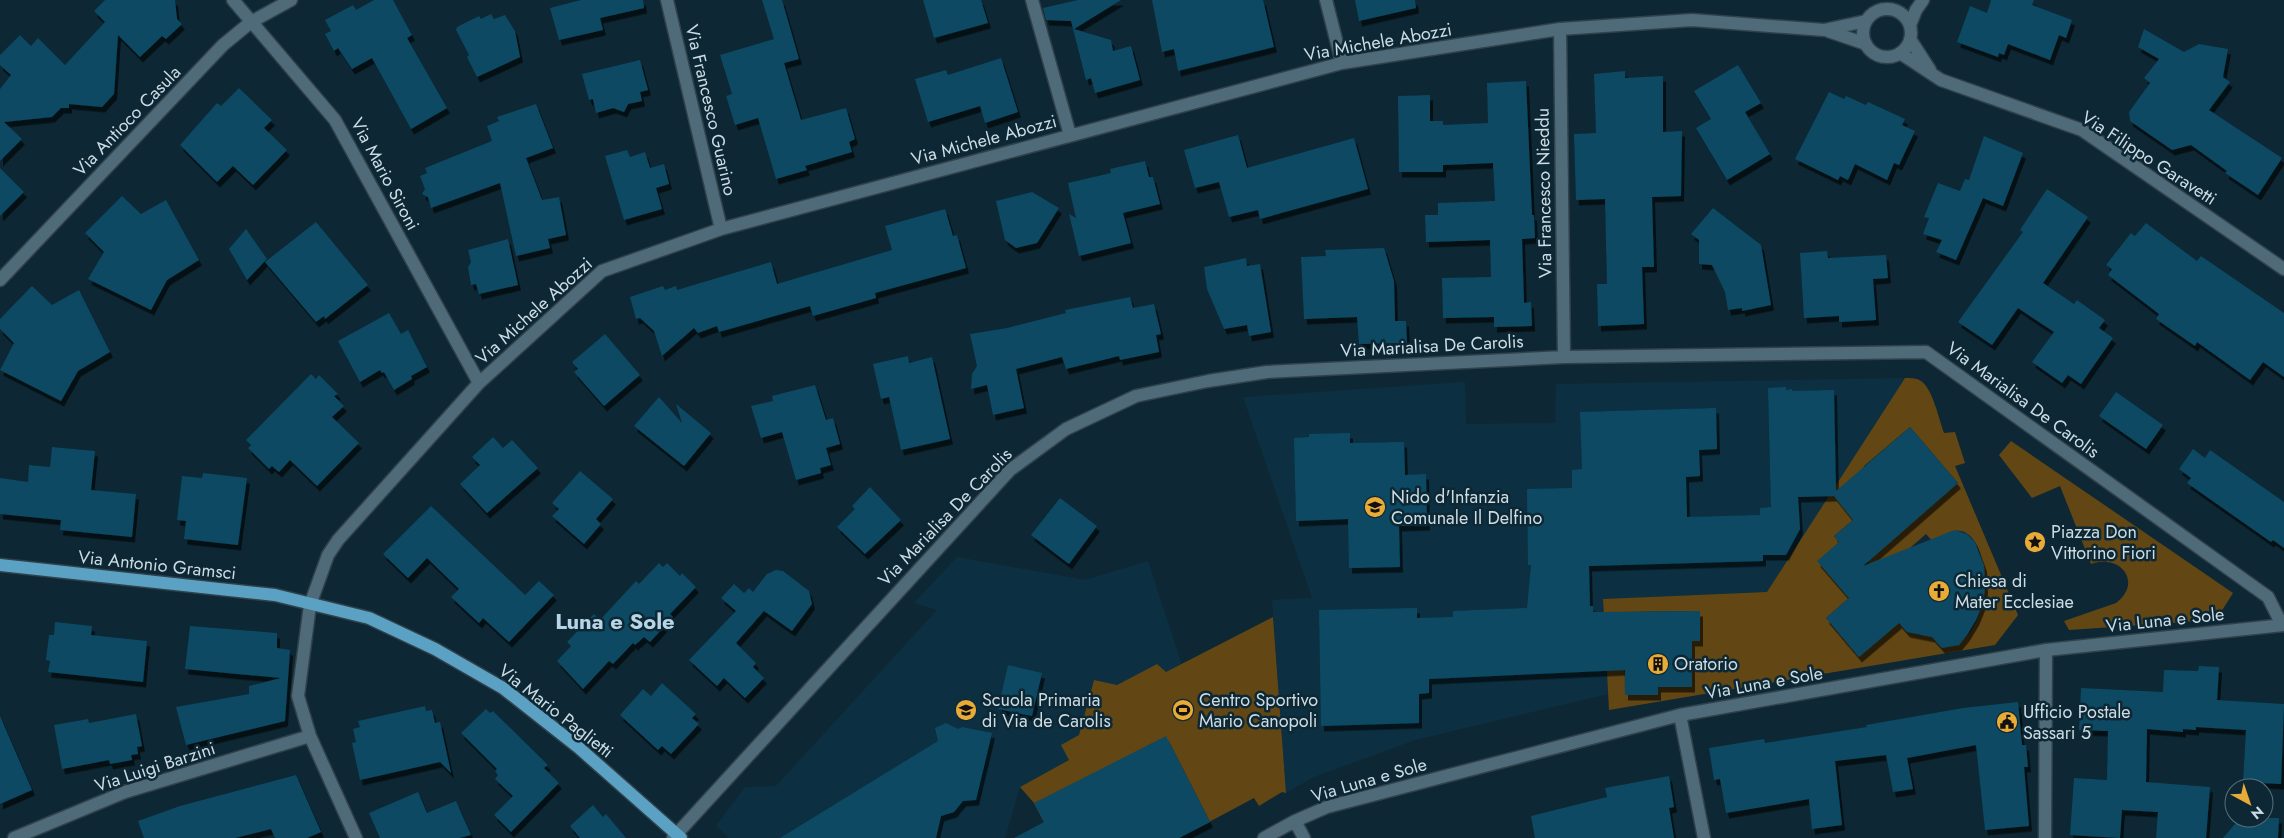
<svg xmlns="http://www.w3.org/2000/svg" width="2284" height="838" font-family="Jost,sans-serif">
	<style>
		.built { fill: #0c3041 }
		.green { fill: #624714; fill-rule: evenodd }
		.building { fill: #0a4962; filter: url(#shadow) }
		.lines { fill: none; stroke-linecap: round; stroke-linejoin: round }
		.minor-casing { stroke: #31414b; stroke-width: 15 }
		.major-casing { stroke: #31414b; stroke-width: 15 }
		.minor { stroke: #4f6b79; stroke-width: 12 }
		.major { stroke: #5aa1c3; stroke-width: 12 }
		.labels { text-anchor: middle; stroke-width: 5; stroke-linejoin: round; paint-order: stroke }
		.street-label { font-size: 18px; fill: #ccdce4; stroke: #0d2834 }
		.poi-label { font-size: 18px; fill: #ccdce4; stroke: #0d2834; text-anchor: start }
		.district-label { font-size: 22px; font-weight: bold; fill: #b7d5e6; stroke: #0d2834 }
	</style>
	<defs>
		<filter id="shadow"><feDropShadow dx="3" dy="5.5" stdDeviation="0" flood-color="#0009"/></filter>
	</defs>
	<rect width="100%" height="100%" fill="#0d2834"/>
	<path class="built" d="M1905 378 1767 592 1603 599 1608 694 1415 740 1314 777 1286 793 1272 600 1312 598 1243 397 1465 382 1466 424 1555 423 1556 384Z
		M957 557 1085 580 1148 561 1182 665 1166 672 1157 664 1117 685 1094 680 1079 735 1069 760 1020 787 1005 838H729L716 826 745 787 776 786 937 610 914 603Z"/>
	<path class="green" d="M1905 378C1911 378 1917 378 1921 381 1933 389 1939 420 1944 433L1955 432 1965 463 1955 466 2018 615 1995 645 1609 710 1603 599 1767 592ZM1910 427 1958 483 1867 561 1879 575 1926 534 1935 544C1940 539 1946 532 1954 531 1995 523 1997 646 1942 648L1925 629 1919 635 1907 632 1888 611 1859 656 1826 618 1849 598 1839 542 1834 536 1853 520 1864 466ZM1700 611V641H1692V687H1658V695H1625L1624 612Z
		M2011 441 2233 593 2216 620 2069 630 2064 621 2116 603C2143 583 2121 553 2091 564L2060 486 2032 498 1999 455Z
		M1273 617 1286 793 1282 792 1259 806 1254 798 1179 838H1052L1034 803 1020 787 1069 760 1061 745 1079 735 1094 680 1117 685 1157 664 1166 672Z"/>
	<path class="building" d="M105 0H175L177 19 182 24 166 39 162 36 140 57 118 35 114 94 102 107 69 104V108H61L52 117 4 122 22 139 0 161V89L11 75 0 65V55L20 35 31 46 38 38 65 65 105 22 94 11Z
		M374 0H393L412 35 407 38 447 108 411 129 372 58 352 69 338 48 334 51 325 34 331 31 325 20 353 5 356 10Z
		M581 0H643L644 8 600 18 603 30 559 40 550 8Z
		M762 0H782L799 59 784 63 801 120 846 108 855 139 849 142 852 152 805 166 807 170 776 179 758 118 735 125 726 96 732 94 720 55 774 39Z
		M923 0H981L988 23 934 38Z
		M1078 0H1121L1074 29 1111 40 1113 51 1131 46 1140 80 1095 93 1091 78 1086 80 1071 21 1046 20 1043 8Z
		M1152 0H1263L1274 47 1178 71 1174 49 1162 52Z
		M1355 0H1415L1416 8 1359 21Z
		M1991 0H2034L2032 5 2072 20 2066 38 2059 35 2050 60 2008 44 2004 55 1999 53 1998 57 1957 42 1970 6 1987 13Z
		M491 14 494 19 505 15 515 31 520 57 477 77 467 57 469 55 456 30 457 27 479 16 481 19Z
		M2144 29 2184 52 2199 44 2228 49 2223 77 2230 82 2209 110 2282 158 2258 195 2225 173 2227 171 2191 145 2172 150 2130 121 2129 112 2150 83 2144 78 2159 59 2138 47Z
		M1001 58 1018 112 985 123 980 106 928 122 915 79 946 70 948 75Z
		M640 60 648 90 640 92 642 101 628 104 624 112 613 108 596 113 593 99 589 100 582 74Z
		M1738 65 1761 103 1745 112 1770 154 1727 180 1696 128 1711 119 1694 91Z
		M1625 71V78L1663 76V132L1682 131 1681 196 1652 197 1654 267H1642L1644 324 1598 326 1597 284H1607L1605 199 1576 200 1574 134 1596 133 1594 74Z
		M1526 81 1532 215H1534L1535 238 1522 239 1524 303 1531 302 1532 326 1494 327V317L1443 318 1442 278 1491 277 1490 240 1426 242 1425 215H1438V203L1495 201 1493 163 1443 165V172H1399L1398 96 1430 95V121H1443V125L1488 123 1487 83Z
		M239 88 272 120 264 128 287 150 253 185 233 166 217 182 180 145 217 103 221 106Z
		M1829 92 1844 99 1846 96 1866 105 1868 102 1905 119 1902 125 1915 131 1899 165 1894 163 1887 180 1855 164 1848 180 1840 176 1838 180 1795 159Z
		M536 104 553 148 526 158 542 200 559 197 566 235 548 239 550 248 516 256 500 183 431 208 428 197 422 194 425 189 420 176 427 173 425 168 492 141 487 126 499 121 497 117Z
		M1238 135 1247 168 1354 138 1368 189 1260 219 1258 210 1229 217 1219 182 1195 188 1184 150Z
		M1984 136 2023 153 2003 206 1983 198 1956 260 1936 252 1942 240 1923 234 1929 218 1924 217 1938 183 1960 191 1965 179 1969 180Z
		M627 150 630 157 645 152 650 168 664 164 669 184 656 188 662 209 624 220 605 156Z
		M1145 161 1149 177H1153L1160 204 1123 213 1131 243 1079 256 1069 214 1076 218 1068 183 1111 173 1110 169Z
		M0 168 24 192 0 216Z
		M2047 189 2088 217 2043 283 2074 304 2077 300 2105 320 2099 328 2113 338 2081 384 2068 375 2062 383 2032 362 2054 332 2018 308 1992 345 1958 322 2023 232 2020 230Z
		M1032 192 1059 208 1037 243 1016 248 1005 240 996 201Z
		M122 196 141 214 166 200 199 260 167 280 151 310 88 279 104 252 85 233Z
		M1713 208 1761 245 1771 305 1742 311V308L1728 310 1725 292 1712 265 1699 264V240L1691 234Z
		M945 209 953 236 957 235 966 268 875 293 876 298 813 316 810 306 719 332 717 326 698 333 694 328 662 356 654 331 640 318 636 319 630 297 663 286 665 290 676 286 677 290 771 262 777 284 892 250 885 226Z
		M316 222 368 285 325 319 324 316 316 322 265 262Z
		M2146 223 2197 261 2201 256 2284 313V377L2263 362 2250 380 2197 342 2195 346 2156 319 2159 314 2108 275 2112 269 2106 265 2131 233 2135 236Z
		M246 229 267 259 247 280 229 249Z
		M508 239 518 285 479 294 476 284 471 285 468 267 471 262 468 250Z
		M1384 248 1394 281 1395 321H1406L1407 343 1359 344 1357 317 1304 319 1301 257 1326 256 1325 250Z
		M1827 251 1828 258 1886 255 1888 278 1873 279 1876 320 1839 322V316L1804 318 1800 253Z
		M1246 258 1247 266 1260 264 1271 332 1249 336 1247 325 1224 329 1207 289 1204 267Z
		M32 286 52 305 79 290 110 352 78 371 61 401 0 370 14 343 0 329V319Z
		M1130 297 1133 308 1154 304 1161 334 1156 335 1159 352 1120 360 1119 356 1066 369 1062 357 1016 369 1024 408 993 415 987 385 971 389 972 374 977 366 970 334 1007 328 1066 313 1065 310Z
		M389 313 401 334 408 330 427 367 411 376 412 379 394 390 384 372 382 373 380 370 360 382 338 341Z
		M605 334 640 375 604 406 574 372 578 369 572 362Z
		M908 356 909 363 932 357 950 439 901 450 889 397 881 399 873 364Z
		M311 374 316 379 319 375 338 394 334 396 344 406 332 417 359 443 317 486 290 460 279 472 272 466 269 469 248 448 251 445 246 440Z
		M815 385 826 420 833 418 840 444 826 448 831 465 820 468 821 473 796 480 782 432 761 438 751 406 773 401 772 396Z
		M1786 387V390L1792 389V391L1834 390 1836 491 1910 427 1958 483 1863 566 1955 530 1967 534 1975 542 1984 566 1985 588 1983 603 1976 620 1967 635 1959 645 1942 648 1932 637 1907 632 1899 623 1859 657 1826 618 1849 598 1817 561 1839 542 1834 536 1853 520 1834 496 1798 497 1800 529 1786 555H1763V561L1589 566 1590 606H1593V612L1700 611V641H1692V687H1658V695H1625V670L1429 679V693L1419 694V723L1321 726 1319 610 1417 608V618L1453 617V611L1527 608 1531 565H1528L1527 489 1572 488V470L1582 469 1580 412 1716 408 1717 449 1699 450 1700 476 1686 477 1687 517 1760 515V508L1771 507 1768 388Z
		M2116 392 2163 425 2146 449 2099 416Z
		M659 397 682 423 676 404 711 433 684 466 634 426Z
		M1350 433V443L1404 442 1405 475 1426 474 1427 525 1399 526 1400 567 1349 568 1348 519 1296 521 1294 438 1309 437V434Z
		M493 437 503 448 512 440 538 468 487 513 460 484 480 465 472 457Z
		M52 447 95 451 91 490 136 494 132 537 60 530 61 520 0 514V478L28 482 29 465 50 467Z
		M2193 449 2205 458 2210 450 2284 502V548L2273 540 2271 542 2187 483 2191 478 2179 469Z
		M580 471 613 499 596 519 601 524 584 544 552 516 559 509 552 503Z
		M203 473 247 478 238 545 184 539 186 521 177 520 182 476 202 478Z
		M870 487 901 520 865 554 837 527 855 509 852 506Z
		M1060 498 1097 526 1069 564 1031 535Z
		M431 506 525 595 539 581 554 595 509 642 483 618 479 623 451 597 459 589 427 558 408 578 383 554Z
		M659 563 663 567 667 563 680 576 682 573 696 587 670 614 673 617 650 642 644 637 635 645 633 643 613 664 609 661 583 689 557 661 571 646 567 642 594 614 600 620 636 581 639 584Z
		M776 570 783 571 809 591 812 604 792 631 764 611 736 643 756 663 753 667 764 678 745 698 724 678 717 686 689 660 736 611 721 598 734 584 744 593 749 588 753 592 767 574Z
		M55 622 92 626 91 635 147 641 143 682 48 672 50 661 46 660 49 635H54Z
		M190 626 277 633V648L290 650 285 721 186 745 176 707 249 694V686L281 678 185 669Z
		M1008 665 1042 673 1032 716 998 709Z
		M2199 666 2219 667 2217 700 2284 704 2281 784 2243 782 2246 730 2196 727V730L2183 729V732L2147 729 2146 782 2210 787 2206 838H2156L2158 812 2122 810 2120 838 2070 835 2074 778 2107 780 2108 731 2079 730 2081 688 2163 692 2164 670 2198 671Z
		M662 683 696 714 692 718 699 724 671 754 662 746 658 750 620 715 643 689 651 696Z
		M2018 702 2022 745H2026L2028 767H2024L2029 826 1985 830 1976 745 1907 758 1913 789 1893 792 1886 755 1835 761 1842 825 1812 829 1809 799 1726 813 1720 779 1714 780 1709 748 1764 739 1765 743 1867 727 1866 725 1963 708Z
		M425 706 426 711 432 710 435 723 440 722 451 773 440 762 360 780 352 743 356 742 353 729 360 727 358 721Z
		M486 709 490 713 493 711 548 765 544 768 559 783 511 832 494 815 513 796 495 779 498 775 495 771 497 769 461 733Z
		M136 714 142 746 137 747 138 754 131 755 132 760 110 764 109 760 62 769 54 725 88 719 89 723Z
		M0 716 32 790 0 804Z
		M946 723 958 729 962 727 992 733 976 800 963 801 954 812 941 816 936 838H780L938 741 935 728Z
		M1166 736 1210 822 1179 838H1014L1044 822 1034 803Z
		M296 775 321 832 307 838H275L271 829 235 838H144L138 821 180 806Z
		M1669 776 1674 807 1669 808 1674 838H1535L1531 816 1607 797 1605 788Z
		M418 792 427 813 456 801 471 835 459 838H380L369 813Z
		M593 805 603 817 606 814 626 838H580L570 826Z
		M2240 818H2279L2278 838H2223Z"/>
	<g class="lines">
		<g class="minor-casing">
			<path id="minor" d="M233 0 335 120 479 383
				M667 0 721 229
				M1032 0 1070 135
				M1326 0 1342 63
				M1863 33a24 24 0 1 1 48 0a24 24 0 1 1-48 0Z
				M1910 25 1916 10 1923 0
				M1560 29 1564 357
				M1828 31 1866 44
				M1910 39 1930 70
				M1900 53 1941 80 2082 130 2284 269
				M0 280 223 45 251 22 291 0
				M1680 715 1704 838
				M1295 821 1304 838
				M14 838 125 792 310 736
				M356 838 310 736 298 696 310 605 328 555 338 540 479 383 602 271 690 240 721 229 1342 63 1560 29 1692 20 1824 30 1866 21
				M673 838 1010 470 1066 429 1136 396 1208 381 1267 372 1564 357 1926 352 2268 597 2282 625
				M1264 838 1295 821 1327 807 1680 715 2046 650 2284 625
				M2045 838 2046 650"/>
		</g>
		<g class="major-casing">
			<path id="major" d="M0 565 275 595 369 618 435 649 503 688 578 747 681 838"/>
		</g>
		<use href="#minor" class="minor"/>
		<use href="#major" class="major"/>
	</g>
	<defs>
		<g id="school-disc" transform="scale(1.125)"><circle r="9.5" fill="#e8ab37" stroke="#0d2834"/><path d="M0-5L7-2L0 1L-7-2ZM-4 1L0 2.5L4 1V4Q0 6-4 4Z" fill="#111"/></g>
		<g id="sight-disc" transform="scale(1.125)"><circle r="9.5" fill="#e8ab37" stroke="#0d2834"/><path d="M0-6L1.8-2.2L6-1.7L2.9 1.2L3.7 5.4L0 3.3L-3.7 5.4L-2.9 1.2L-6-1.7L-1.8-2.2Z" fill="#111"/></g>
		<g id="church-disc" transform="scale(1.125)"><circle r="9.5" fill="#e8ab37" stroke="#0d2834"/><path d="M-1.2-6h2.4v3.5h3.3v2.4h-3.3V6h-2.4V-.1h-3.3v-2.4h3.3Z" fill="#111"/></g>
		<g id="building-disc" transform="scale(1.125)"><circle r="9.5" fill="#e8ab37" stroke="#0d2834"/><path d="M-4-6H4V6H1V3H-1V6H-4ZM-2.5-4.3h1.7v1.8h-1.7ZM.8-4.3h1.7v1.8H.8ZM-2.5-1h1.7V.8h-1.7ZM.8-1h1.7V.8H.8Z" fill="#111"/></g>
		<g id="stadium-disc" transform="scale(1.125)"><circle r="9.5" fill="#e8ab37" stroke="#0d2834"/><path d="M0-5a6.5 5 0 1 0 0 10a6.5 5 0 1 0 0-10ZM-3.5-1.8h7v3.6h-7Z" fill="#111"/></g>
		<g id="civic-disc" transform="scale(1.125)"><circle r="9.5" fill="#e8ab37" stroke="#0d2834"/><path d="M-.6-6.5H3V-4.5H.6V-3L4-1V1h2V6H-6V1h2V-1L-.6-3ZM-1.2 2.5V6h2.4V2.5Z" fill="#111"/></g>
	</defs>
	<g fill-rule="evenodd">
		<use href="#school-disc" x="1375" y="507"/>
		<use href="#sight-disc" x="2035" y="542"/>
		<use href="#church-disc" x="1939" y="591"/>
		<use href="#building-disc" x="1658" y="664"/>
		<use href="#school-disc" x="966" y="710"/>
		<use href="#stadium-disc" x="1183" y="710"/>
		<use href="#civic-disc" x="2007" y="722"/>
	</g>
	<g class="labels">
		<g class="street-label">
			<text transform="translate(1378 42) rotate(-10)" y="6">Via Michele Abozzi</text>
			<text transform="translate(711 110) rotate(77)" y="6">Via Francesco Guarino</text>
			<text transform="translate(127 121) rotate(-46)" y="6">Via Antioco Casula</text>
			<text transform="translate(984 140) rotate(-15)" y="6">Via Michele Abozzi</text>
			<text transform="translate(2149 158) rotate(33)" y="6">Via Filippo Garavetti</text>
			<text transform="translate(385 174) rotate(62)" y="6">Via Mario Sironi</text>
			<text transform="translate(1544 193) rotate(-91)" y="6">Via Francesco Nieddu</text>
			<text transform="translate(534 311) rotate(-42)" y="6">Via Michele Abozzi</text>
			<text transform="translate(1432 346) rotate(-3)" y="6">Via Marialisa De Carolis</text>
			<text transform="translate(2023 400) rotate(36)" y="6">Via Marialisa De Carolis</text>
			<text transform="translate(945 517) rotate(-46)" y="6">Via Marialisa De Carolis</text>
			<text transform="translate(157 565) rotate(6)" y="6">Via Antonio Gramsci</text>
			<text transform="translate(2165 620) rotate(-6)" y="6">Via Luna e Sole</text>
			<text transform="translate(1764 683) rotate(-10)" y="6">Via Luna e Sole</text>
			<text transform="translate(556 711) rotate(38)" y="6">Via Mario Paglietti</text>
			<text transform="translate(155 767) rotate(-18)" y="6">Via Luigi Barzini</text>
			<text transform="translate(1369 780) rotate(-16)" y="6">Via Luna e Sole</text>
		</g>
		<g class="poi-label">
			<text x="1391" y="503">Nido d'Infanzia<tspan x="1391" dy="21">Comunale Il Delfino</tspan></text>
			<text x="2051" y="538">Piazza Don<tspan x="2051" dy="21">Vittorino Fiori</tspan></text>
			<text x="1955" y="587">Chiesa di<tspan x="1955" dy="21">Mater Ecclesiae</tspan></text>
			<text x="1674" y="670">Oratorio</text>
			<text x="982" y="706">Scuola Primaria<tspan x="982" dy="21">di Via de Carolis</tspan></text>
			<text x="1199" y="706">Centro Sportivo<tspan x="1199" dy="21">Mario Canopoli</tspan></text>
			<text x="2023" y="718">Ufficio Postale<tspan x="2023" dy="21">Sassari 5</tspan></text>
		</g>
		<g class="district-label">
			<text x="615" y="629">Luna e Sole</text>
		</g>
	</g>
	<g transform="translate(2249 803) rotate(140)"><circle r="24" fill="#0d2834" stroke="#59707a"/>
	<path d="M0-4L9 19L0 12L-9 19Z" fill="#e8ab37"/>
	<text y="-8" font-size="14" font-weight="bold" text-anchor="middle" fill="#ccdce4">N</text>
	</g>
</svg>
